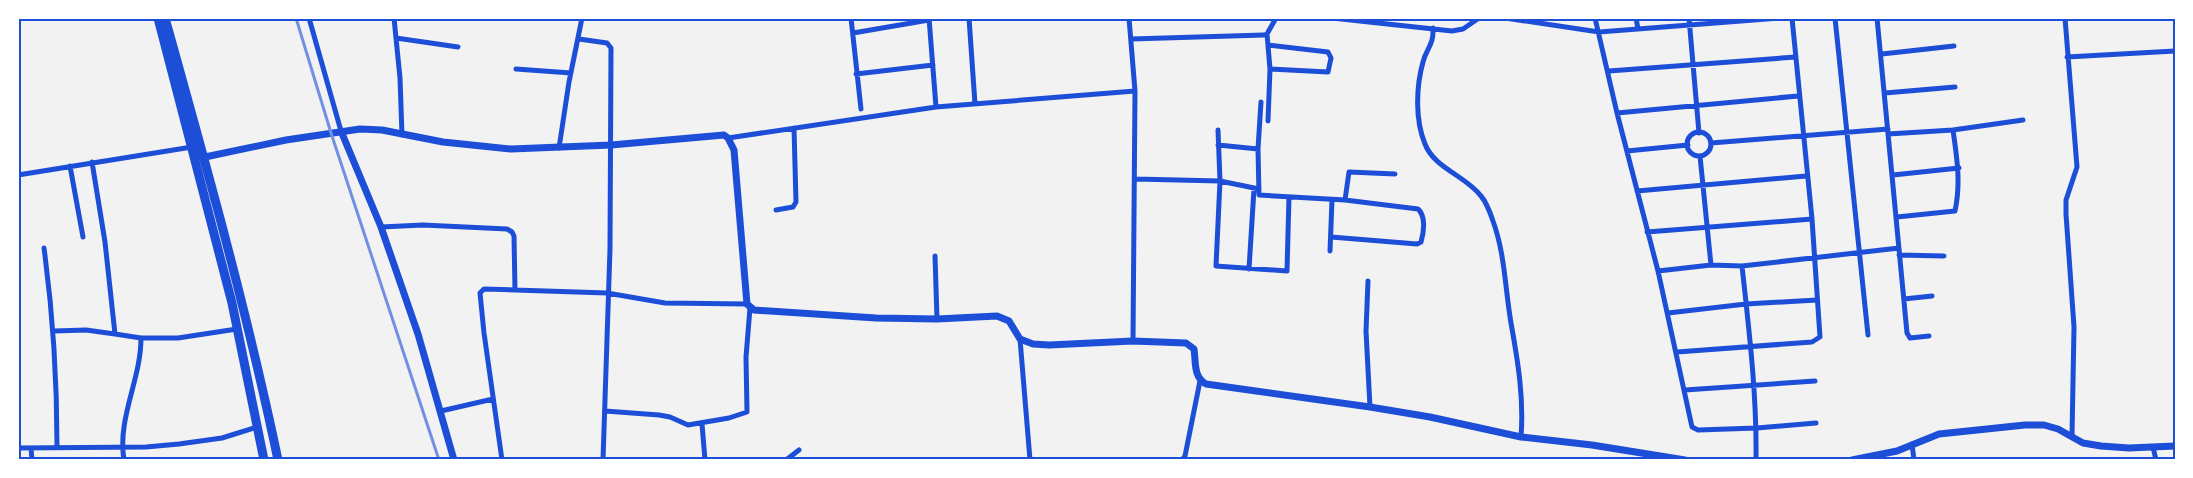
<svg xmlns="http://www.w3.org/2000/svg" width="2193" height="478" font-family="Poppins,sans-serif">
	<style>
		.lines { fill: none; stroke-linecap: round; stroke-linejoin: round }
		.minor { stroke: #1d4ed8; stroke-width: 5 }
		.tertiary { stroke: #1d4ed8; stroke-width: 7 }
		.trunk { stroke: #1d4ed8; stroke-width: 9 }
		.rail { stroke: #7290e2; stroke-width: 3 }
		.neatline { fill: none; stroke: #1d4ed8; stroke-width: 2 }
	</style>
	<rect width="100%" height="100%" fill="#f2f2f2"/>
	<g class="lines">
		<path class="minor" d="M309 18 341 131
			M394 18 400 78 402 135
			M851 18 861 109
			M929 18 936 107
			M969 18 975 104
			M1332 18 1452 31 1463 29 1479 18
			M1505 18 1599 32 1780 18
			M1595 18 1617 113 1658 271 1692 427 1698 430 1757 428 1816 423
			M1636 18 1638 29
			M1689 18 1699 133
			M1835 18 1868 335
			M1877 18 1907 333 1910 338 1929 336
			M2065 18 2077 167 2066 200V214L2074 327 2072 436
			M1433 28C1434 45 1426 49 1423 62 1416 87 1415 120 1425 144 1434 168 1466 176 1481 196 1487 203 1490 212 1493 221 1505 254 1505 288 1511 323 1518 362 1524 398 1521 437
			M853 33 929 20
			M1267 34 1270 69 1268 121
			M396 38 458 47
			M579 39 607 43 611 48 610 249 603 460
			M1131 39 1264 35 1267 34 1276 18
			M1268 45 1328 52 1331 58 1328 72 1270 69
			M1882 54 1954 46
			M2067 57 2175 51
			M516 69 571 73
			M1609 71 1796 57
			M856 74 933 65
			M1885 93 1955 87
			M1261 102 1258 149 1259 195 1345 200 1418 209C1426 216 1424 232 1421 242L1417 244 1331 237
			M1617 113 1798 96
			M1218 130 1220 181 1216 266 1287 271 1289 197
			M1687 144a12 12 0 1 1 24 0a12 12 0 1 1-24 0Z
			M1888 134 1953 130 2023 120
			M728 138 936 107 1135 91 1129 18
			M1711 143 1888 129
			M1218 145 1258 149
			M559 148 569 82 582 18
			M1627 151 1688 145
			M1700 156 1711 265
			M92 162 105 242 115 334 141 338C141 380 117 418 124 460
			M70 166 83 237
			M18 175 192 147
			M1893 175 1959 168
			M1135 179 1220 181 1259 189
			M1637 191 1806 176
			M1345 200 1349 172 1395 174
			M776 210 793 207 796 202 794 128
			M1897 217 1955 211C1961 183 1957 158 1953 130
			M381 227 423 225 507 229 512 232 514 236 515 290 607 293 665 303 747 304
			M1647 232 1812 219
			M44 248C53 314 57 380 57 446
			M1330 251 1332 200
			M1899 255 1944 256
			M935 256 937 319
			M1742 266C1749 330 1757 395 1756 460
			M1249 269 1254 189
			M1658 271 1711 265 1742 266 1899 248
			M1368 281 1366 331 1370 407
			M1904 299 1932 296
			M1668 313 1746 304 1817 300
			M54 331 86 330 115 334
			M141 338H178L237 329
			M1020 339 1030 460
			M1133 341 1135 91
			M1677 352 1812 342 1820 337 1812 219 1792 18
			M1685 390 1815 381
			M441 411 493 399
			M605 411 659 415 670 417 688 425 729 418 747 412 746 357 750 308
			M702 424 705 460
			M1912 444 1914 460
			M2153 447 2156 460
			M18 448 146 447 179 444 222 438 257 427
			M31 448 32 460
			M502 460 484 333 480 293 484 289 515 290
			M786 460 799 450
			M1182 460 1185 456 1200 381"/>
		<path class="tertiary" d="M341 131 381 227 418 334 454 460
			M205 157 286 140 360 129 382 130 443 142 511 149 611 145 724 135 728 138 734 150 747 304 754 310 876 318 937 319 997 316 1009 321 1020 339 1033 344 1049 345 1133 341 1186 343 1194 349C1196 361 1193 377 1206 384L1370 407 1430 417 1521 437 1592 445 1685 460
			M1852 460 1897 451 1939 434 2025 425H2044L2058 429 2083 443 2101 446 2129 448 2175 446"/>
		<path class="trunk" d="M158 18 232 303 264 460
			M165 18C206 165 247 311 278 460"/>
		<path class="rail" d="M296 18 331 133 439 460"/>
	</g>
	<rect width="2193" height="478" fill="none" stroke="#ffffff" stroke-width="39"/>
	<rect x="20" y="20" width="2154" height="438" class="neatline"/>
</svg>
